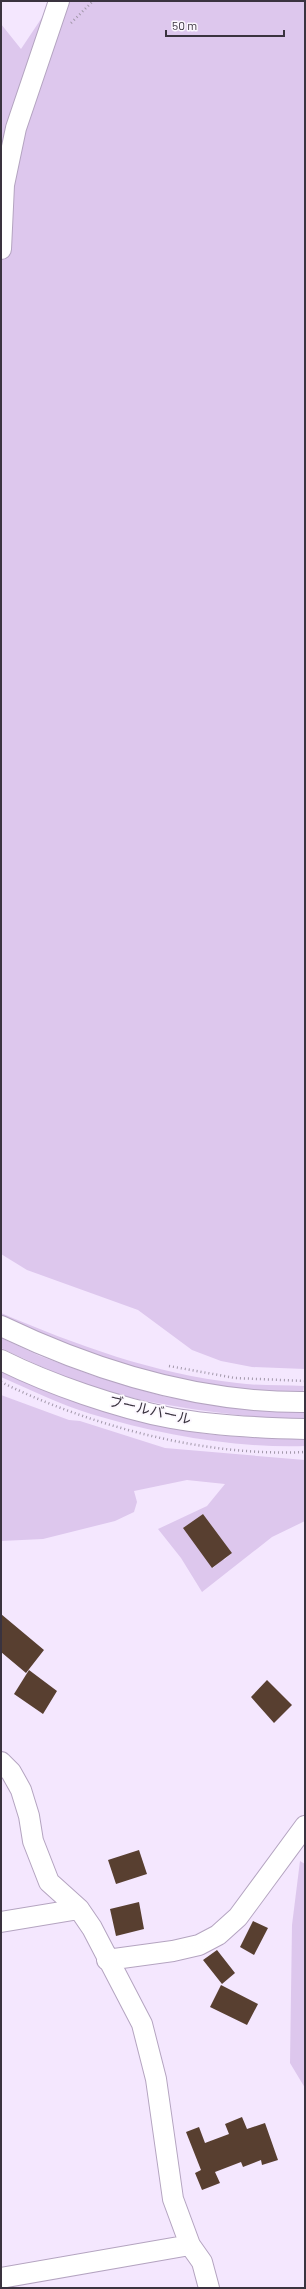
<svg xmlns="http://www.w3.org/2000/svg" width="306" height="2289" font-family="Barlow,'Noto Sans JP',sans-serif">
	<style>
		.green { fill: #ddc7ed; fill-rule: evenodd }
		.building { fill: #583f30 }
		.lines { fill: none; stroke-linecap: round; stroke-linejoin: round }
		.minor-casing { stroke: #b4a4c0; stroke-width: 22 }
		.path { stroke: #a298aa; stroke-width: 2.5; stroke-dasharray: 1 3; stroke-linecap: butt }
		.minor { stroke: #fff; stroke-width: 20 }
		.labels { text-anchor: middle; stroke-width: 4; stroke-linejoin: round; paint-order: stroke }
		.street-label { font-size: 14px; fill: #3a333f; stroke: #fcf8fe }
	</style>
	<rect width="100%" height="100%" fill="#f4e7fe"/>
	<path class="green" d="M53 1H305V1369L252 1367 221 1361 192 1350 138 1310 27 1270 1 1254V24L21 49Z
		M1 1313C76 1345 155 1374 237 1383 259 1386 282 1385 304 1386L303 1392C231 1392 163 1379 94 1358 63 1348 32 1332 1 1320Z
		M1 1338 40 1356 94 1376 166 1397 228 1406 305 1412V1421C246 1417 186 1410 128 1397 84 1387 42 1367 1 1348Z
		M1 1369C62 1391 126 1420 189 1431 227 1438 266 1438 305 1439V1446C233 1448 160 1435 91 1414 61 1405 31 1390 1 1377Z
		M1 1395 69 1420 80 1421 165 1448 305 1460V1521L272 1537 202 1592 181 1558 158 1529 207 1506 225 1484 187 1480 134 1491 137 1502 134 1512 115 1521 43 1539 1 1541ZM203 1514 232 1553 224 1560 195 1520ZM193 1522 221 1561 213 1568H212Z
		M300 1861 305 1864V2088L290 2063 292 1925Z"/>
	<path class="building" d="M203 1514 232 1553 212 1568 183 1528Z
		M1 1614 44 1650 26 1673 1 1652Z
		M29 1670 57 1691 43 1714 14 1694Z
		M267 1680 292 1705 274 1723 251 1697Z
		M139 1850 147 1874 116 1884 108 1860Z
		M139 1902 144 1929 116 1936 110 1909Z
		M253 1921 268 1928 254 1955 240 1947Z
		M217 1950 235 1973 222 1984 203 1960Z
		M221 1985 258 2004 247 2025 210 2007Z
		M242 2117 247 2129 265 2123 278 2160 262 2165 261 2160 243 2167 241 2162 215 2172 220 2183 202 2190 195 2173 201 2170 186 2132 199 2127 205 2143 229 2134 225 2124Z"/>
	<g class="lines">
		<g class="minor-casing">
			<path id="minor" d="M1 249 4 185 16 128 59 1
				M1 1326C97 1372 198 1403 305 1402
				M1 1360C49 1384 118 1408 171 1418 215 1426 260 1428 305 1429
				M1 1762 11 1772 21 1790 29 1816 33 1841 49 1882 79 1909 92 1928 142 2024 156 2079 173 2199 190 2245 202 2262 209 2288
				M1 1922 79 1909
				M107 1960 173 1951 199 1945 218 1935 238 1917 305 1826
				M1 2278 190 2245"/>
		</g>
		<path class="path" d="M71 23 93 1
			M169 1366 235 1378 305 1381
			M1 1382C90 1426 206 1457 305 1452"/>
		<use href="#minor" class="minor"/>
	</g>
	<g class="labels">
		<g class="street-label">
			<text transform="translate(150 1410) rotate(13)" y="5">ブールバール</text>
		</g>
	</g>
	<rect width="306" height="2289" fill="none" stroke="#3a333f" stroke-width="4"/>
	<path d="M166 30v6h118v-6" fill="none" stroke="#3a333f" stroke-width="2"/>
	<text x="172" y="30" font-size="12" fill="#3a333f" stroke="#fcf8fe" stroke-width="3" paint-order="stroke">50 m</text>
</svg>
